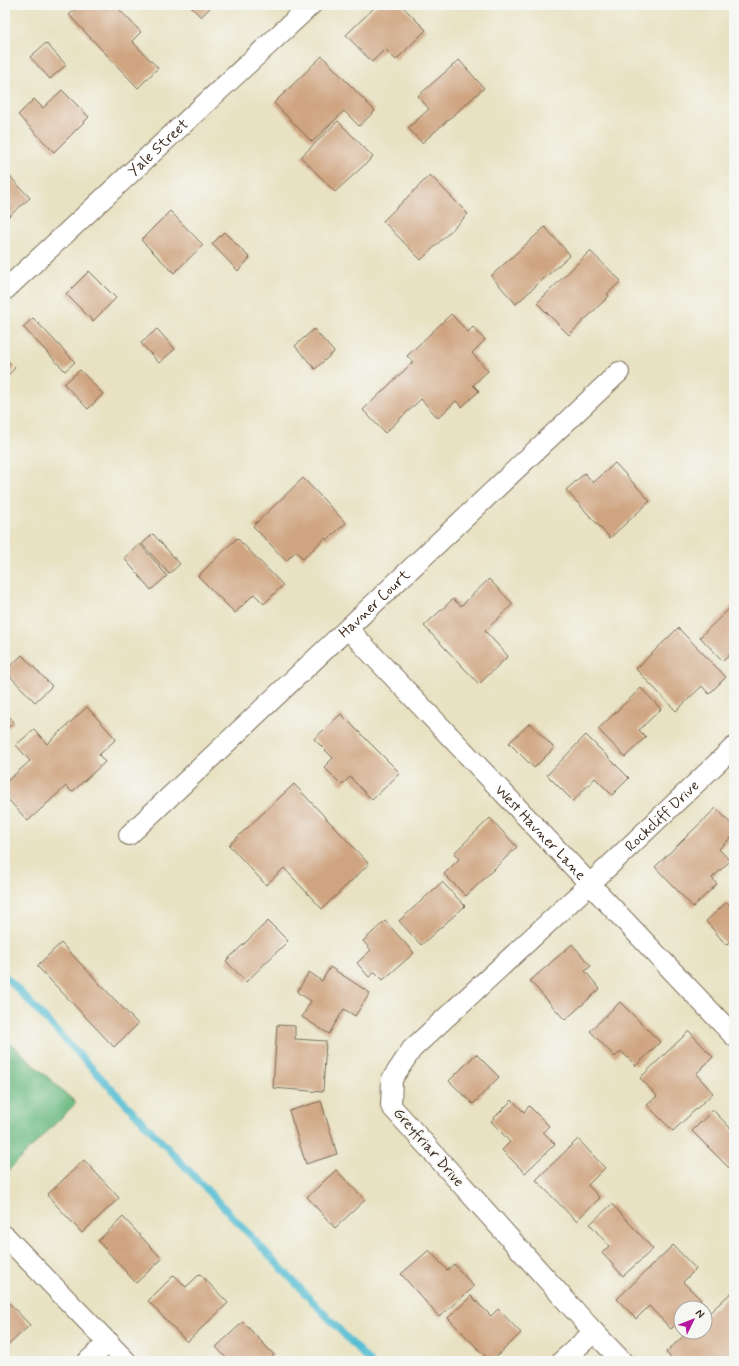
<svg xmlns="http://www.w3.org/2000/svg" width="739" height="1366" font-family="Mynerve,sans-serif">
	<style>
		.forest { fill: #70bc85; stroke: #567352 }
		.lines { fill: none; stroke-linecap: round; stroke-linejoin: round }
		.stream { stroke: #56bed3; stroke-width: 7 }
		.building { fill: #cfa480 }
		.minor-casing { stroke: #786a57; stroke-width: 22 }
		.minor { stroke: #fff; stroke-width: 20 }
		.labels { text-anchor: middle; stroke-width: 3.5; stroke-linejoin: round; paint-order: stroke }
		.street-label { font-size: 15px; fill: #3b2a1e; stroke: #f6f6f2 }
	</style>
	<rect width="100%" height="100%" fill="#f6f6f2"/>
	<filter id="ink" filterUnits="userSpaceOnUse"><feTurbulence type="fractalNoise" baseFrequency=".025" numOctaves="2"/><feDisplacementMap in="SourceGraphic" scale="8" xChannelSelector="R" yChannelSelector="G"/><feConvolveMatrix kernelMatrix="1 2 1 2 8 2 1 2 1" color-interpolation-filters="sRGB"/></filter>
	<filter id="wash" filterUnits="userSpaceOnUse"><feTurbulence type="fractalNoise" baseFrequency=".012" numOctaves="4" result="noise"/><feDisplacementMap in="SourceGraphic" scale="16" xChannelSelector="R" yChannelSelector="G"/><feGaussianBlur stdDeviation="0.9" result="paint"/><feColorMatrix in="noise" values="0 0 0 0 0 0 0 0 0 0 0 0 0 0 0 0 0 1.4 0 .05"/><feComposite in="paint" operator="in"/></filter>
	<g filter="url(#wash)">
		<rect width="100%" height="100%" fill="#e8e2c2"/>
		<path class="forest" d="M5 1038 76 1103 5 1174Z"/>
		<g class="lines">
			<path class="stream" d="M5 976 369 1361"/>
		</g>
		<g id="blocks">
			<path class="building" d="M80 5H103L107 9 111 5H115L141 32 132 41 158 68 138 88 69 15Z
				M189 5H213L201 17Z
				M377 5H401L426 30 396 60 385 49 372 62 346 35Z
				M46 43 66 65 50 79 30 57Z
				M322 56 375 111 359 126 344 111 312 142 274 103Z
				M459 60 484 88 422 143 408 128 429 109 418 96Z
				M62 90 89 117 54 152 18 115 34 99 43 108Z
				M338 121 373 157 335 192 301 157Z
				M5 171 30 198 9 216 5 211Z
				M430 175 468 214 421 260 383 221Z
				M170 211 203 245 174 273 141 240Z
				M545 227 570 255 516 304 491 276Z
				M224 232 250 258 238 271 212 244Z
				M590 251 621 281 607 294 609 296 569 335 537 303Z
				M89 271 116 298 93 321 66 294Z
				M451 314 468 332 473 327 485 340 472 353 488 371 473 385 479 391 462 407 456 401 438 418 421 399 385 433 363 410 413 362 407 356Z
				M33 318 75 362 65 371 23 327Z
				M157 329 175 349 159 363 141 343Z
				M314 329 334 352 315 369 295 346Z
				M5 358 15 368 5 378Z
				M80 370 103 394 88 409 64 384Z
				M615 463 650 501 610 538 566 490 585 473 593 483Z
				M303 478 346 523 327 540 325 538 303 559 296 551 286 561 253 526Z
				M153 534 180 564 169 574 142 544Z
				M237 538 283 585 264 604 254 594 235 613 198 576Z
				M140 544 167 576 151 590 124 558Z
				M489 579 513 604 485 631 508 656 479 684 424 626 453 599 461 606Z
				M734 604V651L723 661 700 637Z
				M678 628 726 677 709 694 702 686 676 711 636 669Z
				M22 655 52 686 35 702 5 671Z
				M641 688 661 709 639 730 646 737 625 757 598 729Z
				M87 707 116 739 99 755 105 762 72 792 66 786 28 821 5 796V783L30 761 16 745 34 729 47 744Z
				M5 712 14 722 5 731Z
				M341 714 400 773 372 800 350 777 342 785 324 767 333 758 314 739Z
				M530 723 554 748 534 768 509 743Z
				M586 735 629 778 612 795 595 778 573 801 547 775Z
				M294 784 369 864 322 909 284 868 266 885 229 845Z
				M716 808 734 827V835L719 849 730 861 712 878 717 884 693 907 655 867Z
				M490 818 517 847 466 896 444 874 459 859 454 853Z
				M442 882 465 906 421 945 399 921Z
				M727 902 734 910V937L726 945 706 921Z
				M268 921 288 941 246 982 226 961Z
				M385 921 414 953 383 980 375 972 369 977 357 963 371 950 363 941Z
				M61 943 138 1024 114 1047 37 966Z
				M572 944 591 966 585 971 600 989 565 1020 530 981Z
				M330 967 370 993 355 1016 344 1009 329 1034 302 1017 311 1001 297 992 309 972 322 981Z
				M620 1002 660 1042 636 1066 621 1051 615 1057 590 1031Z
				M277 1025 295 1026V1039L326 1041 323 1092 273 1088Z
				M689 1031 713 1057 696 1074 713 1093 673 1131 647 1105 657 1096 640 1078Z
				M476 1054 499 1077 473 1104 449 1081Z
				M512 1100 524 1112 529 1106 549 1126 543 1132 555 1144 525 1173 502 1150 510 1142 491 1121Z
				M321 1101 337 1154 306 1164 289 1111Z
				M713 1110 734 1132V1173L692 1131Z
				M578 1139 605 1168 588 1185 600 1198 576 1221 536 1180Z
				M84 1160 119 1198 82 1233 47 1195Z
				M336 1170 365 1200 335 1228 307 1197Z
				M612 1204 653 1249 623 1276 602 1253 609 1246 590 1224Z
				M123 1217 162 1259 136 1283 98 1241Z
				M673 1245 696 1269 683 1282 701 1300 693 1308H681V1320L671 1329 649 1306 636 1319 617 1299Z
				M429 1250 447 1270 454 1264 474 1287 439 1317 401 1274Z
				M200 1274 228 1303 187 1342 148 1301 174 1275 186 1287Z
				M733 1291 734 1361H702L698 1357 693 1361H673L666 1352 688 1332H705V1317Z
				M471 1296 491 1316 498 1309 521 1333 492 1361H490L448 1318Z
				M7 1301 30 1325 5 1348V1303Z
				M243 1322 274 1355 268 1361H229L216 1347Z"/>
		</g>
	</g>
	<g filter="url(#ink)">
		<use href="#blocks" fill-opacity="0" stroke="#786a57" stroke-width="1"/>
		<g class="lines">
			<g class="minor-casing">
				<g id="minor">
					<path id="s1" d="M5 290 311 5"/>
					<path id="s2" d="M348 629 734 1036"/>
					<path id="s3" d="M129 835 619 372"/>
					<path d="M5 1236 126 1361"/>
					<path d="M88 1361 109 1342"/>
					<path d="M562 1361 594 1332"/>
					<path id="s4" d="M622 1361 594 1332 391 1106 392 1079 412 1049 590 884 734 747"/>
				</g>
			</g>
			<use href="#minor" class="minor"/>
		</g>
	</g>
	<g class="labels">
		<g class="street-label">
			<text dy="5" stroke="none"><textPath href="#s1" startOffset="209">Yale Street</textPath></text>
			<text dy="5" stroke="none"><textPath href="#s3" startOffset="337">Havner Court</textPath></text>
			<text dy="5" stroke="none"><textPath href="#s4" startOffset="749">Rockcliff Drive</textPath></text>
			<text dy="5" stroke="none"><textPath href="#s2" startOffset="280">West Havner Lane</textPath></text>
			<text transform="translate(429 1147) rotate(49)" y="5">Greyfriar Drive</text>
		</g>
	</g>
	<rect width="739" height="1366" fill="none" stroke="#f6f6f2" stroke-width="20"/>
	<g transform="translate(693 1320) rotate(47)"><circle r="19" fill="#f6f6f2" stroke="#aba49d"/>
	<path d="M0-3L7 15L0 10L-7 15Z" fill="#b5179e"/>
	<text y="-6" font-size="11" font-weight="bold" text-anchor="middle" fill="#3b2a1e">N</text>
	</g>
</svg>
